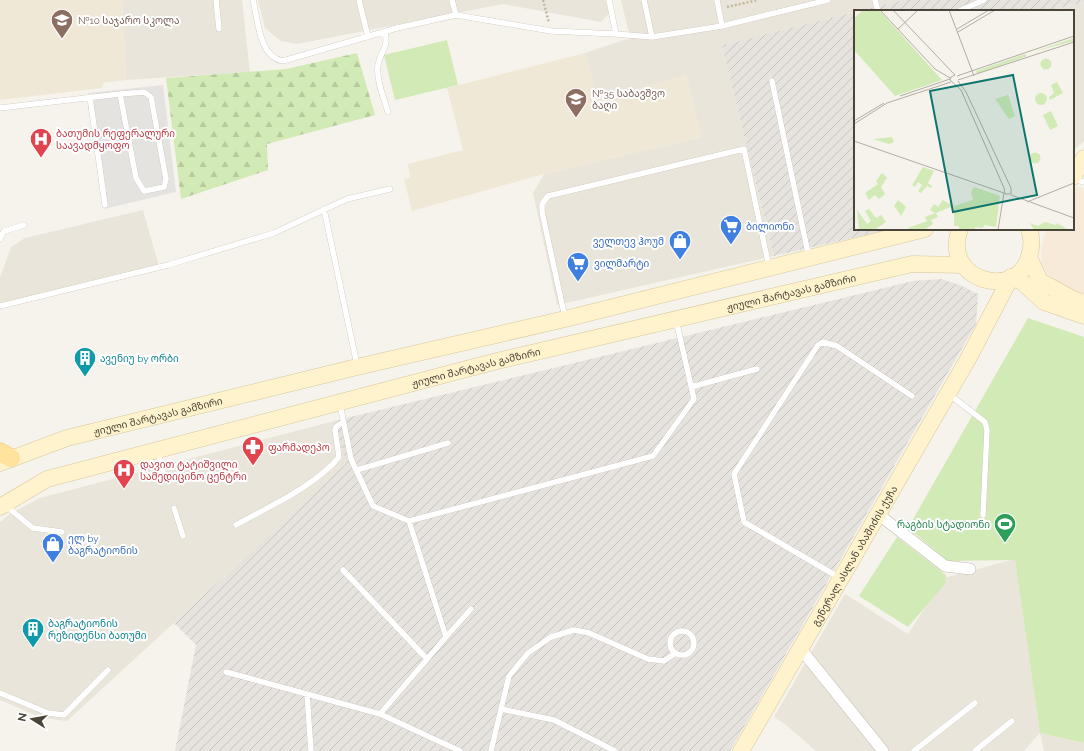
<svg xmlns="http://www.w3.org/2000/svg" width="1084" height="751" font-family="Raleway,'Noto Sans Georgian',sans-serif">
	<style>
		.residential { fill: #eae5da }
		.commercial { fill: #f7ead8 }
		.industrial { fill: url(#industrial-furrows) }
		.education { fill: #efe8d6 }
		.grass { fill: #d2eab5 }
		.forest { fill: url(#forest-firs) }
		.parking { fill: #e5e3e0 }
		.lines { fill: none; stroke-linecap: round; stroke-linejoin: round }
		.lane-casing { stroke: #c2bbae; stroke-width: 6 }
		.street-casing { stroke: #c2bbae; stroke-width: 12 }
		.secondary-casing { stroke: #d6c79b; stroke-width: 17 }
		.primary-casing { stroke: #e6c16a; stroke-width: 19 }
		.path { stroke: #c4b79f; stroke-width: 2.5; stroke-dasharray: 2 2; stroke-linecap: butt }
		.lane { stroke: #fff; stroke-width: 5.5 }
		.street { stroke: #fff; stroke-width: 11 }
		.secondary { stroke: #fff3cd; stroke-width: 16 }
		.primary { stroke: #ffe39c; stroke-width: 18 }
		.labels { text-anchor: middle; stroke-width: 4; stroke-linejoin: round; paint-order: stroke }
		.education-label { font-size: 10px; fill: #785e54; stroke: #fff; text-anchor: start }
		.health-label { font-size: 10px; fill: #be3a42; stroke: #fff; text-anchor: start }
		.shop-label { font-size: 10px; fill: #366cbe; stroke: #fff; text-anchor: start }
		.street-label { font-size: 10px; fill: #4b4439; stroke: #fff }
		.culture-label { font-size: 10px; fill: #0d838f; stroke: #fff; text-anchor: start }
		.leisure-label { font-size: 10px; fill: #27864d; stroke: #fff; text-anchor: end }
		.inset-road { fill: none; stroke: #b2ada4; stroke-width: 1 }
		.view { fill: #0f766e; fill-opacity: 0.15; stroke: #0f766e; stroke-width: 2 }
		.inset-edge { fill: none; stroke: #4b4439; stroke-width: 2 }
	</style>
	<defs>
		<pattern id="industrial-furrows" width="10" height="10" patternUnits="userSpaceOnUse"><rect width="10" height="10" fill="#e6e2dd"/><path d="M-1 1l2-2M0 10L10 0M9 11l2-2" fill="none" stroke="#c7c3be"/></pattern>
		<pattern id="forest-firs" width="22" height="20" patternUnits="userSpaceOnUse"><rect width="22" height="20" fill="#d2eab5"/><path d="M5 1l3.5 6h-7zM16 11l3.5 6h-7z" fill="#b6ca9c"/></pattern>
	</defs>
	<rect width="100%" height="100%" fill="#f6f3ec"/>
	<path class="residential" d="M122 0H242L250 72 126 80Z
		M258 0H606L609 14 601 22 503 4 297 44 281 41 265 28Z
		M621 0H903L722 45 774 256 557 305 533 193 544 174 701 137 686 75 598 101 585 53 630 38Z
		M1084 2V141L1073 151V11H1048Z
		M143 210 159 266 0 305V278L11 247 25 238Z
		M334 421 348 463 67 721 42 718 0 700V522L10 514 40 498Z
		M1015 559 1040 733 1084 743V751H1044L1040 733 1024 751H816L786 725 774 717 845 594 908 634 944 578Z"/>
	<path class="commercial" d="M1077 186 1084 189V297L1071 293 1048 274 1042 264 1041 250 1044 236 1049 229H1073V192Z"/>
	<path class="industrial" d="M903 0H1084V2L1048 11H859Z
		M855 12V229H891L774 256 722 45Z
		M941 279 960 285 978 294 976 324 730 751H175L196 645 174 623 347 463 334 421 913 281Z"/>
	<path class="education" d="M0 0H122L126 80 103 83 102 88 0 100Z
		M585 53 598 101 686 75 701 137 544 174 412 211 404 179 410 178 408 164 463 150 447 88Z"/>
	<path class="grass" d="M447 40 458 85 395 100 384 55Z
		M1028 318 1084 337V743L1040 733 1015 560 948 561 908 528Z
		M897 537 946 575 945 584 908 627 859 596Z"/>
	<path class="forest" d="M357 53 375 115 267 144 268 170 181 199 166 78 286 69Z"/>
	<path class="parking" d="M163 85 176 192 104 209 88 93Z"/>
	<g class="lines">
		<g class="lane-casing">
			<path id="lane" d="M216 0 219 29
				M253 0C258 20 259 57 283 61L397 28 456 15 551 31 616 34 609 0
				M359 0 368 37
				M452 0 456 15
				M644 0 652 37 722 26
				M717 0 722 26 828 0
				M875 0 878 11
				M959 11 984 0
				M385 32C389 49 380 51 378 65 376 80 384 98 388 112
				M616 34 652 37
				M772 81 809 258
				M90 97 105 205
				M0 108 120 94 144 92 151 97 166 179 164 187 144 191 136 178 120 94
				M1073 179 1084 182
				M324 209 357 365
				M0 239 4 231 24 225
				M0 306 168 265 274 233 347 199 390 189
				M565 318 542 212V204L548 196 744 149 769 267
				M691 387 757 369
				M950 395 985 422 987 430 983 515
				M340 404 351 459 373 506 409 521 653 456 694 399 676 320
				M158 452 163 471
				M357 470 448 443
				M5 505 33 528 62 532
				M174 508 183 536
				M236 525C266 508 317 485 339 457L335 430 336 427 343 422
				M343 570 427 659
				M840 578 744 522 734 474 818 345 823 342 837 346 912 396
				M670 643a12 12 0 1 1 24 0a12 12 0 1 1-24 0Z
				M446 637 471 609
				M226 672 380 714 460 751
				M0 693 48 713 64 715 108 670
				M307 694 311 751
				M501 709 554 720 615 751
				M380 714 446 637 409 521
				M491 751 509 676 528 653 551 637 574 630 589 633 648 659 664 661 674 654
				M914 751 975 703
				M975 751 1012 721"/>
		</g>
		<g class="street-casing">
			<path id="street" d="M878 514 945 566 970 569
				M800 648 883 751"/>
		</g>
		<g class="secondary-casing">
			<g id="secondary">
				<path d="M1073 177 1084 158"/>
				<path d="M960 229C940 281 1020 303 1030 253 1032 245 1032 237 1029 229"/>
				<path d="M1029 257 1040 281 1073 299 1084 303"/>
				<path d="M1011 277 1022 282 1044 302 1084 316"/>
				<path id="s1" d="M0 463 67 438 357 367 565 319 925 229"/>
				<path id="s2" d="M0 507 47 479 497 361 912 264 963 265"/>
				<path id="s3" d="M741 751 968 359 1011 277"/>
			</g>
		</g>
		<g class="primary-casing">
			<path id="primary" d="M0 452 11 458"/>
		</g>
		<path class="path" d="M543 0 549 23
			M727 7 758 0"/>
		<use href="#lane" class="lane"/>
		<use href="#street" class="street"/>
		<use href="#secondary" class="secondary"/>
		<use href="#primary" class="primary"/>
	</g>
	<defs>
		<g id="school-pin" transform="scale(1.15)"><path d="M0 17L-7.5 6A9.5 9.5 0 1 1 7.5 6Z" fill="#8d6e63" stroke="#fff"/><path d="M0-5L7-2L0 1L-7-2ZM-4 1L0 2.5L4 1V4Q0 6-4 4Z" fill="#fff"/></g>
		<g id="hospital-pin" transform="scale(1.15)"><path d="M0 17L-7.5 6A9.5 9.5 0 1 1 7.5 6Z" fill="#e0444e" stroke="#fff"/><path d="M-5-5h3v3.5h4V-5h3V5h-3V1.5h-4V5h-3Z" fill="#fff"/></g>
		<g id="supermarket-pin" transform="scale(1.15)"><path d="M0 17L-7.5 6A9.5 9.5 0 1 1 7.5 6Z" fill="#3f7fe0" stroke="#fff"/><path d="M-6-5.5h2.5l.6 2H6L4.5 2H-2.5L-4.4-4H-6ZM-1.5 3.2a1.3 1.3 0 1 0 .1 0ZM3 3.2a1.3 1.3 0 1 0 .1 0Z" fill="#fff"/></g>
		<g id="shop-pin" transform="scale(1.15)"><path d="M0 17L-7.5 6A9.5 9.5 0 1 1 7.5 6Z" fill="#3f7fe0" stroke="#fff"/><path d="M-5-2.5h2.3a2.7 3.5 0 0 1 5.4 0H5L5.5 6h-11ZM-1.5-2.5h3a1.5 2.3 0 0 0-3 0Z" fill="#fff"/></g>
		<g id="building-pin" transform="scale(1.15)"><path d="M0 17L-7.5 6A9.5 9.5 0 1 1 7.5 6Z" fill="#0f9aa8" stroke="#fff"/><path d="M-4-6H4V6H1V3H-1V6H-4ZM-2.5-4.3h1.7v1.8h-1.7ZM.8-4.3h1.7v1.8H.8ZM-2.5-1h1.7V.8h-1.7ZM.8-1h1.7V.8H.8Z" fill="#fff"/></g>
		<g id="pharmacy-pin" transform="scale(1.15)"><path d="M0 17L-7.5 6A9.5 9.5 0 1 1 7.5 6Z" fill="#e0444e" stroke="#fff"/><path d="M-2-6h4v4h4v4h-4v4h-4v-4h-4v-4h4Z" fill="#fff"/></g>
		<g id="stadium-pin" transform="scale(1.15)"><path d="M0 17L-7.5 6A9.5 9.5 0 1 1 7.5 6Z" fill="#2e9e5b" stroke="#fff"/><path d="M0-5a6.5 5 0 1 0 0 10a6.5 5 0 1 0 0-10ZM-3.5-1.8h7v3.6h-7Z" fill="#fff"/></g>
	</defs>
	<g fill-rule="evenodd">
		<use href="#school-pin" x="62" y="20"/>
		<use href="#school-pin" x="576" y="99"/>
		<use href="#hospital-pin" x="41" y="139"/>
		<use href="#supermarket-pin" x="731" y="226"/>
		<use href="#shop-pin" x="680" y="241"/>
		<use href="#supermarket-pin" x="578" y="263"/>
		<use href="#building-pin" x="85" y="358"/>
		<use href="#pharmacy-pin" x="253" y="447"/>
		<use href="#hospital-pin" x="124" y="470"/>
		<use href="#stadium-pin" x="1005" y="524"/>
		<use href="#shop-pin" x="53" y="544"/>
		<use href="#building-pin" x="33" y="629"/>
	</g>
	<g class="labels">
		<g class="education-label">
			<text x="78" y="24">№10 საჯარო სკოლა</text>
			<text x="592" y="97">№35 საბავშვო<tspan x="592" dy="12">ბაღი</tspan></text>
		</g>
		<g class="health-label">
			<text x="56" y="137">ბათუმის რეფერალური<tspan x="56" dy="12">საავადმყოფო</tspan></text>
			<text x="268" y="451">ფარმადეპო</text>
			<text x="140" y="468">დავით ტატიშვილი<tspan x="140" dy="12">სამედიცინო ცენტრი</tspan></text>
		</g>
		<g class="shop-label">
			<text x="746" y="230">ბილიონი</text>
			<text x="664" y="245" text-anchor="end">ველთევ ჰოუმ</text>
			<text x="594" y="267">ვილმარტი</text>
			<text x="68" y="542">ელ by<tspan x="68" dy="12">ბაგრატიონის</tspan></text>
		</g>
		<g class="street-label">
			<text dy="4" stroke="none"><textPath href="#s2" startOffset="822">ჟიული შარტავას გამზირი</textPath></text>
			<text dy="4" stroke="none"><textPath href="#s2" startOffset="498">ჟიული შარტავას გამზირი</textPath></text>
			<text dy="4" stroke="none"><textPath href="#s1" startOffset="165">ჟიული შარტავას გამზირი</textPath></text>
			<text dy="4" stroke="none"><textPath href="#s3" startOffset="226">გენერალ ასლან აბაშიძის ქუჩა</textPath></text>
		</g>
		<g class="culture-label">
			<text x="100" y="362">ავენიუ by ორბი</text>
			<text x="48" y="627">ბაგრატიონის<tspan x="48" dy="12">რეზიდენსი ბათუმი</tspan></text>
		</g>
		<g class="leisure-label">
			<text x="990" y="528">რაგბის სტადიონი</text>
		</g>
	</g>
	<g transform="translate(854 10)">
		<rect width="220" height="220" fill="#f6f3ec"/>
		<path d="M9 0H25L88 70 41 86 0 40V8ZM220 28V31L175 43H176ZM171 44 173 46 123 64 122 61ZM186.5 54a5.5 5.5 0 1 1 11 0a5.5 5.5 0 1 1-11 0ZM38 127 40 132 35 134 19 129ZM175.5 148a5.5 5.5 0 1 1 11 0a5.5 5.5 0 1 1-11 0ZM69 157 80 161 74 173 78 176 77 178 73 176 67 183 64 181 68 175 64 172 61 177 58 175ZM28 163 33 168 27 177 31 184 25 189 21 185 15 190 11 183 24 174 22 171ZM120 177 146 186 142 217 130 215 129 218 121 217V220H105V216H100V196L119 190 117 182ZM44 190 52 197 47 206 40 196ZM89 190 99 196 82 203 84 207 77 210 79 214 70 220H56L54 218 73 211 71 207 81 203 76 200 80 194 84 197ZM15 199 22 208 27 205 32 212 20 220H5L3 200 13 214 17 211 11 201Z" fill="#d2eab5"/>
		<path d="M154 85 161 106 155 109 141 89Z" fill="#d2eab5"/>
		<path d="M203 72 209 83 196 90 195 87 200 83 197 75ZM181 89a6 6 0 1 1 12 0a6 6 0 1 1-12 0ZM197 101 204 116 196 120 189 105Z" fill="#d2eab5"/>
		<path d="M191 212 202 215 203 213 215 220H180L176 213 184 216Z" fill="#d2eab5"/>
		<path class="inset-road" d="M26 0 81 59 96 68M39 0 101 65M95 0 120 66M44 19 64 0M103 19 135 0M104 22 141 0M101 65 97 67 96 70 107 80 150 178M103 66 220 26M104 70 220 32M104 71 112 82 157 178V184H151L150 178M46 86 96 69M0 111 30 93M0 114 33 93 97 72M0 131 150 183M157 185 220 208M173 192 220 173M144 220 150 183"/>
		<path class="view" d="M159 65 183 185 99 202 76 81Z"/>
		<rect width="220" height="220" class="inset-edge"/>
	</g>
	<g transform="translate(32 719) rotate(281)" stroke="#ffffff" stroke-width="3" paint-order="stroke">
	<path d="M0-3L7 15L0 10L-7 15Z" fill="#4b4439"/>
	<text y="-6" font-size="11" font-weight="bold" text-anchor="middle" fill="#4b4439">N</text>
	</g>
</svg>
